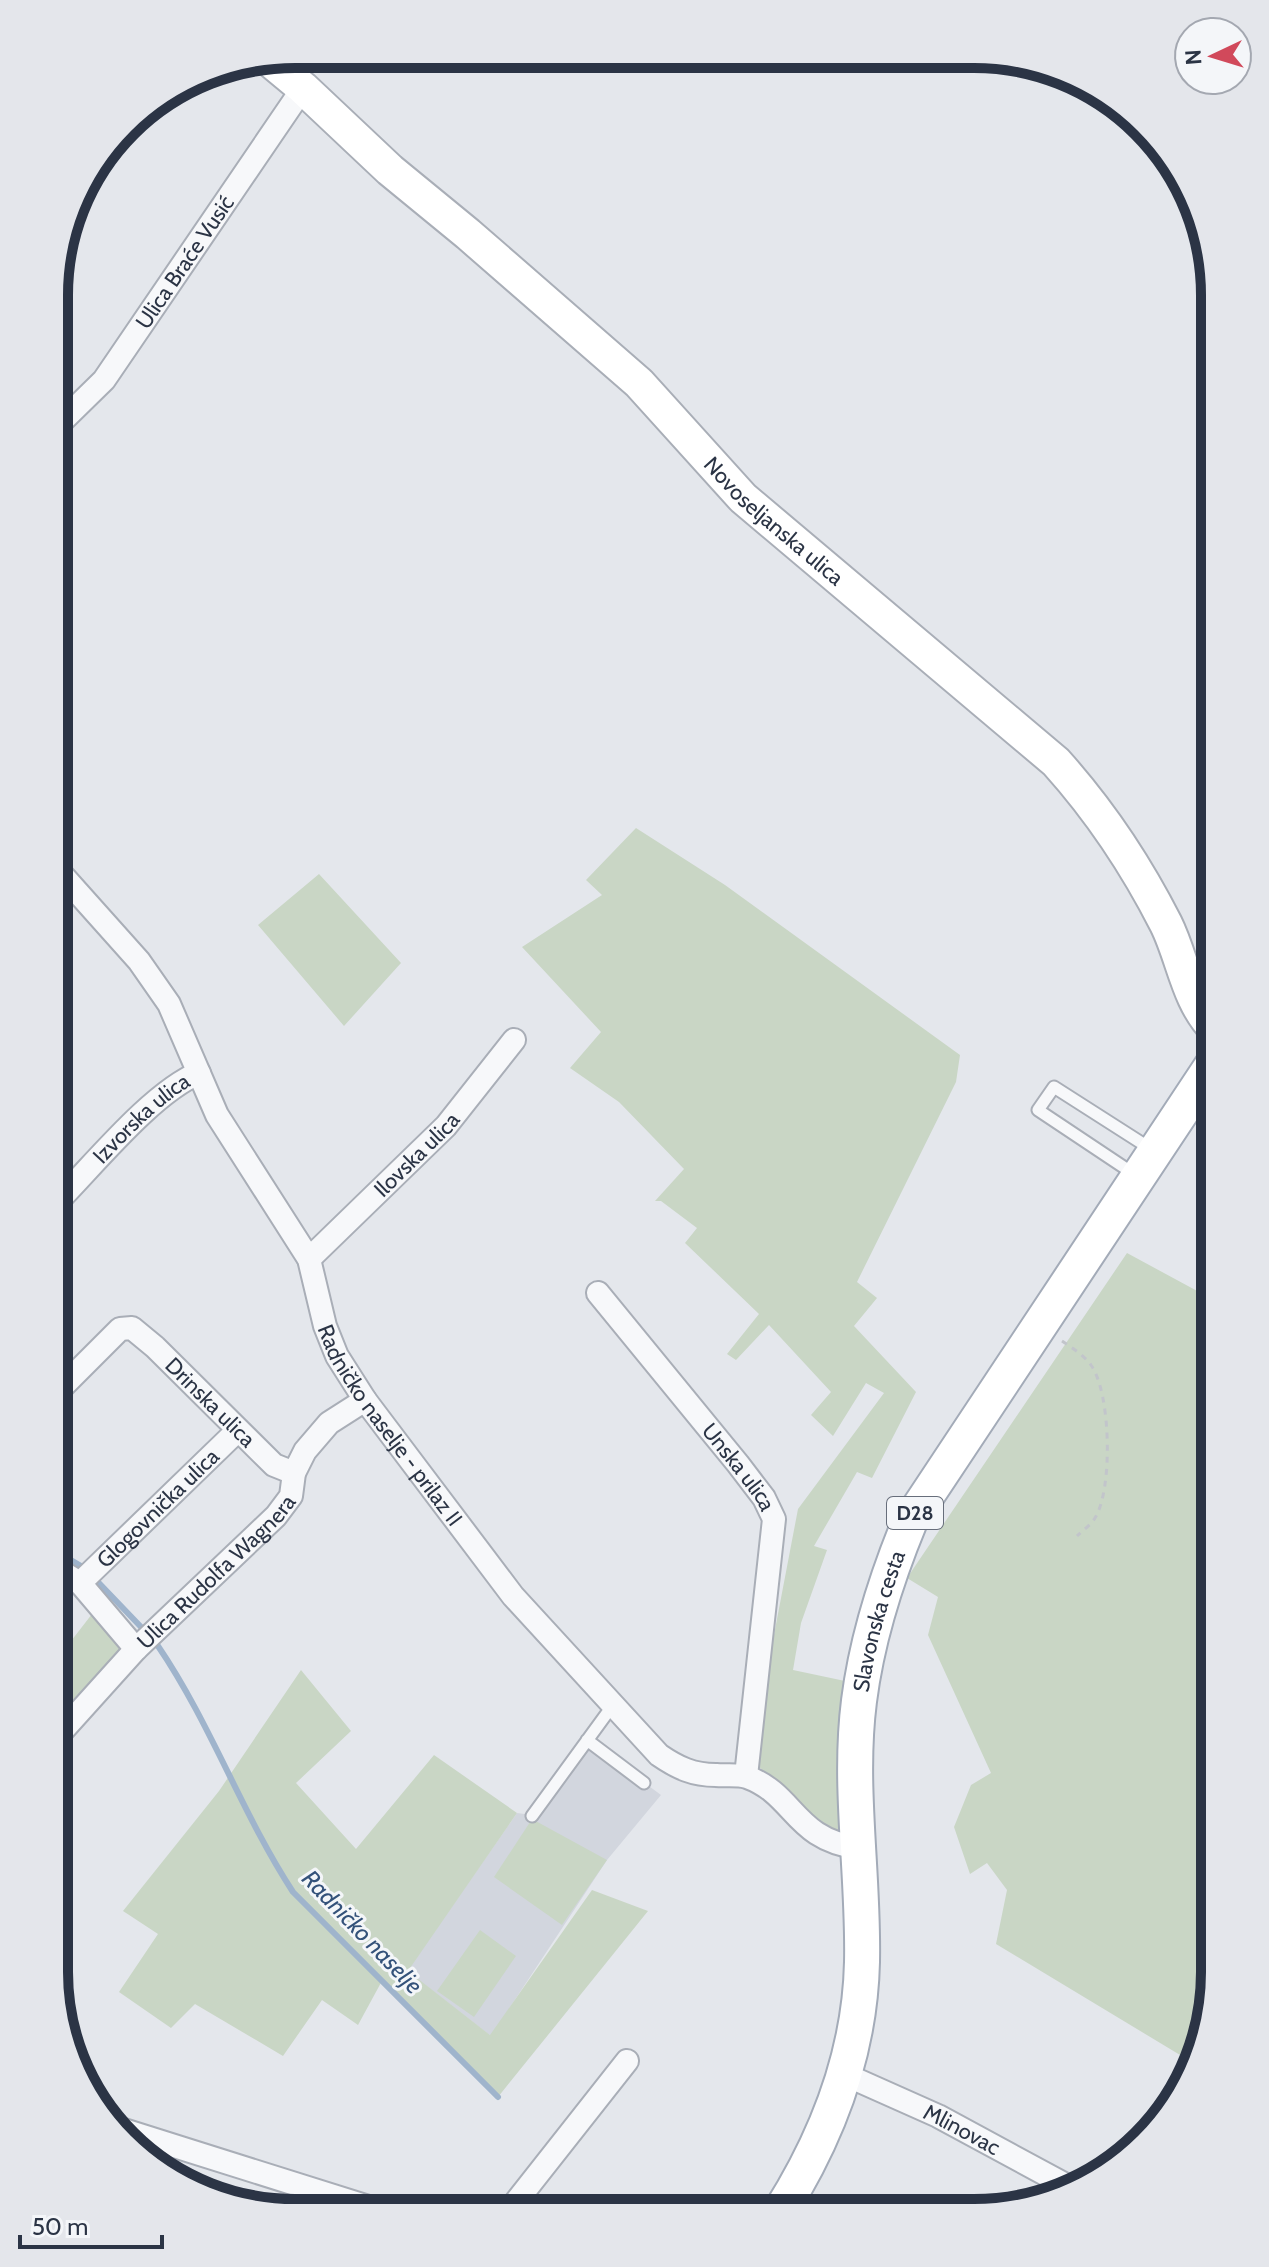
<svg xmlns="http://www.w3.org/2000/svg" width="1269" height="2267" font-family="Cabin,sans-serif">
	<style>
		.built { fill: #d2d6de }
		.green { fill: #c9d6c5 }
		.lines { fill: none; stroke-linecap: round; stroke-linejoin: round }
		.stream { stroke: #9fb4cc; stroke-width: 6 }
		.lane-casing { stroke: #a9aeb7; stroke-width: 15 }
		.street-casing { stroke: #a9aeb7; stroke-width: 26 }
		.secondary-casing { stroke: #a9aeb7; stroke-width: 36 }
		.primary-casing { stroke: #a3abb8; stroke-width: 38 }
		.path { stroke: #c2c5cb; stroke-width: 3; stroke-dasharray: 6 6; stroke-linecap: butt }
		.lane { stroke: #f7f8fa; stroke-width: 11 }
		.street { stroke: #f7f8fa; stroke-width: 22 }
		.secondary { stroke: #fff; stroke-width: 32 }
		.primary { stroke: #fff; stroke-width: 34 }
		.labels { text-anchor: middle; stroke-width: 6; stroke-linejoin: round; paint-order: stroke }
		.shield { fill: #f4f6f9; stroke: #676e7b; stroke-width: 2 }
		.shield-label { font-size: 20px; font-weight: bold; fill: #2b3445 }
		.street-label { font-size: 22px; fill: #2b3445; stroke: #f4f6f9 }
		.water-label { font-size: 24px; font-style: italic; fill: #34527a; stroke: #f4f6f9 }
		.rim { fill: none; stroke: #2b3445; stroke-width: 10 }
	</style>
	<rect width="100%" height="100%" fill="#e4e7ec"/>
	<path class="built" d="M587 1740 661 1795 607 1860 491 2036 407 1971 517 1813 532 1815Z"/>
	<path class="green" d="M636 828 725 885 960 1055 956 1082 857 1282 877 1298 854 1326 916 1392 872 1478 857 1472 814 1546 827 1550 801 1623 793 1670 845 1681 841 1834C806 1830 786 1787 759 1767L769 1661 798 1509 884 1393 866 1383 833 1436 811 1415 831 1392 769 1325 736 1360 727 1354 759 1314 685 1243 697 1228 661 1201H655L684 1169 619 1102 570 1068 601 1032 522 947 602 895 586 880Z
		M319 874 401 963 344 1026 258 925Z
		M1127 1253 1212 1299 1215 1311 1214 1989 1202 2050 1195 2064 996 1944 1007 1890 987 1863 970 1874 954 1827 971 1785 991 1773 928 1635 938 1597 907 1578Z
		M99 1605 136 1649 54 1740V1663Z
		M301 1670 351 1731 296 1783 356 1849 434 1755 517 1813 408 1971 490 2035 592 1890 648 1911 498 2097 383 1979 358 2025 322 2000 283 2056 195 2004 171 2028 119 1992 158 1934 123 1911 219 1791Z
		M532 1819 607 1860 562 1925 494 1877Z
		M480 1930 516 1956 474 2017 437 1991Z"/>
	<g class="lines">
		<path class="stream" d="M54 1550 81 1566
			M97 1581 142 1628
			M158 1646C211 1724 242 1814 293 1892L498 2097
			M622 2203 629 2212"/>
		<g class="lane-casing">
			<path id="lane" d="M1137 1176 1038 1110 1054 1087 1151 1149
				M587 1740 644 1783
				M532 1816 613 1705"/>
		</g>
		<g class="street-casing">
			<g id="street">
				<path id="s1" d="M56 427 104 380 303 88"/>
				<path id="s2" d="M55 867 139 961 169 1004 217 1115 309 1259 325 1326 337 1356 365 1400 513 1596 659 1755C678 1768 693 1775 716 1775 725 1776 738 1774 747 1777 796 1795 793 1839 859 1848"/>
				<path id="s3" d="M55 1204C92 1167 152 1092 199 1073"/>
				<path id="s4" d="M309 1259 446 1126 514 1040"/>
				<path id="s5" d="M598 1293 738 1464 764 1498 774 1519 746 1776"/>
				<path id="s6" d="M55 1394 120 1329 132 1328 155 1347 274 1465 294 1473"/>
				<path d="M54 1567 80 1583 136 1649"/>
				<path id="s7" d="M80 1583 237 1431"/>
				<path id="s8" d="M54 1740 136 1649 276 1516 291 1496 294 1473 305 1451 329 1423 365 1400"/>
				<path id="s9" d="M846 2075 938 2116 1073 2189"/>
				<path d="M114 2127 381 2211"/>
				<path d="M508 2212 627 2061"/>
			</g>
		</g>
		<g class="secondary-casing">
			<g id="secondary">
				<path id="s10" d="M268 59 303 88 390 170 468 234 639 383 743 498 1056 762C1100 811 1136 865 1166 924 1183 958 1187 1001 1215 1029"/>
			</g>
		</g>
		<g class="primary-casing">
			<g id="primary">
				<path id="s11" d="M780 2212C828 2136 860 2054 862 1962 864 1875 848 1787 859 1701 867 1638 886 1579 910 1521L1215 1061"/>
			</g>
		</g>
		<path class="path" d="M1062 1341C1071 1347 1085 1356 1091 1365 1111 1393 1113 1489 1095 1518 1091 1525 1082 1531 1077 1536"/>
		<use href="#lane" class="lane"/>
		<use href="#street" class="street"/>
		<use href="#secondary" class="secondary"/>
		<use href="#primary" class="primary"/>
	</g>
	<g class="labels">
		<rect class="shield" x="887" y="1497" width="56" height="32" rx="6"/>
		<g class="shield-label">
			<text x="915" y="1520">D28</text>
		</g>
		<g class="street-label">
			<text dy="8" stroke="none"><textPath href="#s1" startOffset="210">Ulica Braće Vusić</textPath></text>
			<text dy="8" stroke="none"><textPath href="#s10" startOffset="686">Novoseljanska ulica</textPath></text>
			<text dy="8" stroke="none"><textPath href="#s3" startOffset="122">Izvorska ulica</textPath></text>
			<text dy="8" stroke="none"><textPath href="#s4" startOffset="150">Ilovska ulica</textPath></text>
			<text dy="8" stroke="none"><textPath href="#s6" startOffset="212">Drinska ulica</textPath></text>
			<text dy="8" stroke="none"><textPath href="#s2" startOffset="658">Radničko naselje - prilaz II</textPath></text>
			<text dy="8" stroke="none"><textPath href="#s5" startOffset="224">Unska ulica</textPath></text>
			<text dy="8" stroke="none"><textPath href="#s7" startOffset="108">Glogovnička ulica</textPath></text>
			<text dy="8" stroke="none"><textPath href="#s8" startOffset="234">Ulica Rudolfa Wagnera</textPath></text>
			<text dy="8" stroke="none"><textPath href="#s11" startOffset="610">Slavonska cesta</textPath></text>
			<text dy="8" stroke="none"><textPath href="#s9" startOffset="128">Mlinovac</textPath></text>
		</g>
		<g class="water-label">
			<text transform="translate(362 1932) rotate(46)" y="8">Radničko naselje</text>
		</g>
	</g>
	<path d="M0 0H1269V2267H0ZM295 68H974A227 227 0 0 1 1201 295V1972A227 227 0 0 1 974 2199H295A227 227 0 0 1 68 1972V295A227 227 0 0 1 295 68Z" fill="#e4e6eb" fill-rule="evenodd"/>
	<path class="rim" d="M295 68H974A227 227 0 0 1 1201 295V1972A227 227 0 0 1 974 2199H295A227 227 0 0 1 68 1972V295A227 227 0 0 1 295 68Z"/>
	<g transform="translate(1213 56) rotate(266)"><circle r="38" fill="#f4f6f9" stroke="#a4a8b1" stroke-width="2"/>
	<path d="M0-6L14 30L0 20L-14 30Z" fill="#d1495b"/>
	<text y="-12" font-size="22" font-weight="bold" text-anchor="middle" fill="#2b3445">N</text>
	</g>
	<path d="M20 2235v12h142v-12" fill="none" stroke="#2b3445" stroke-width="4"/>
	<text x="32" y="2235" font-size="24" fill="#2b3445" stroke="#f4f6f9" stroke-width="6" paint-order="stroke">50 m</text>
</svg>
